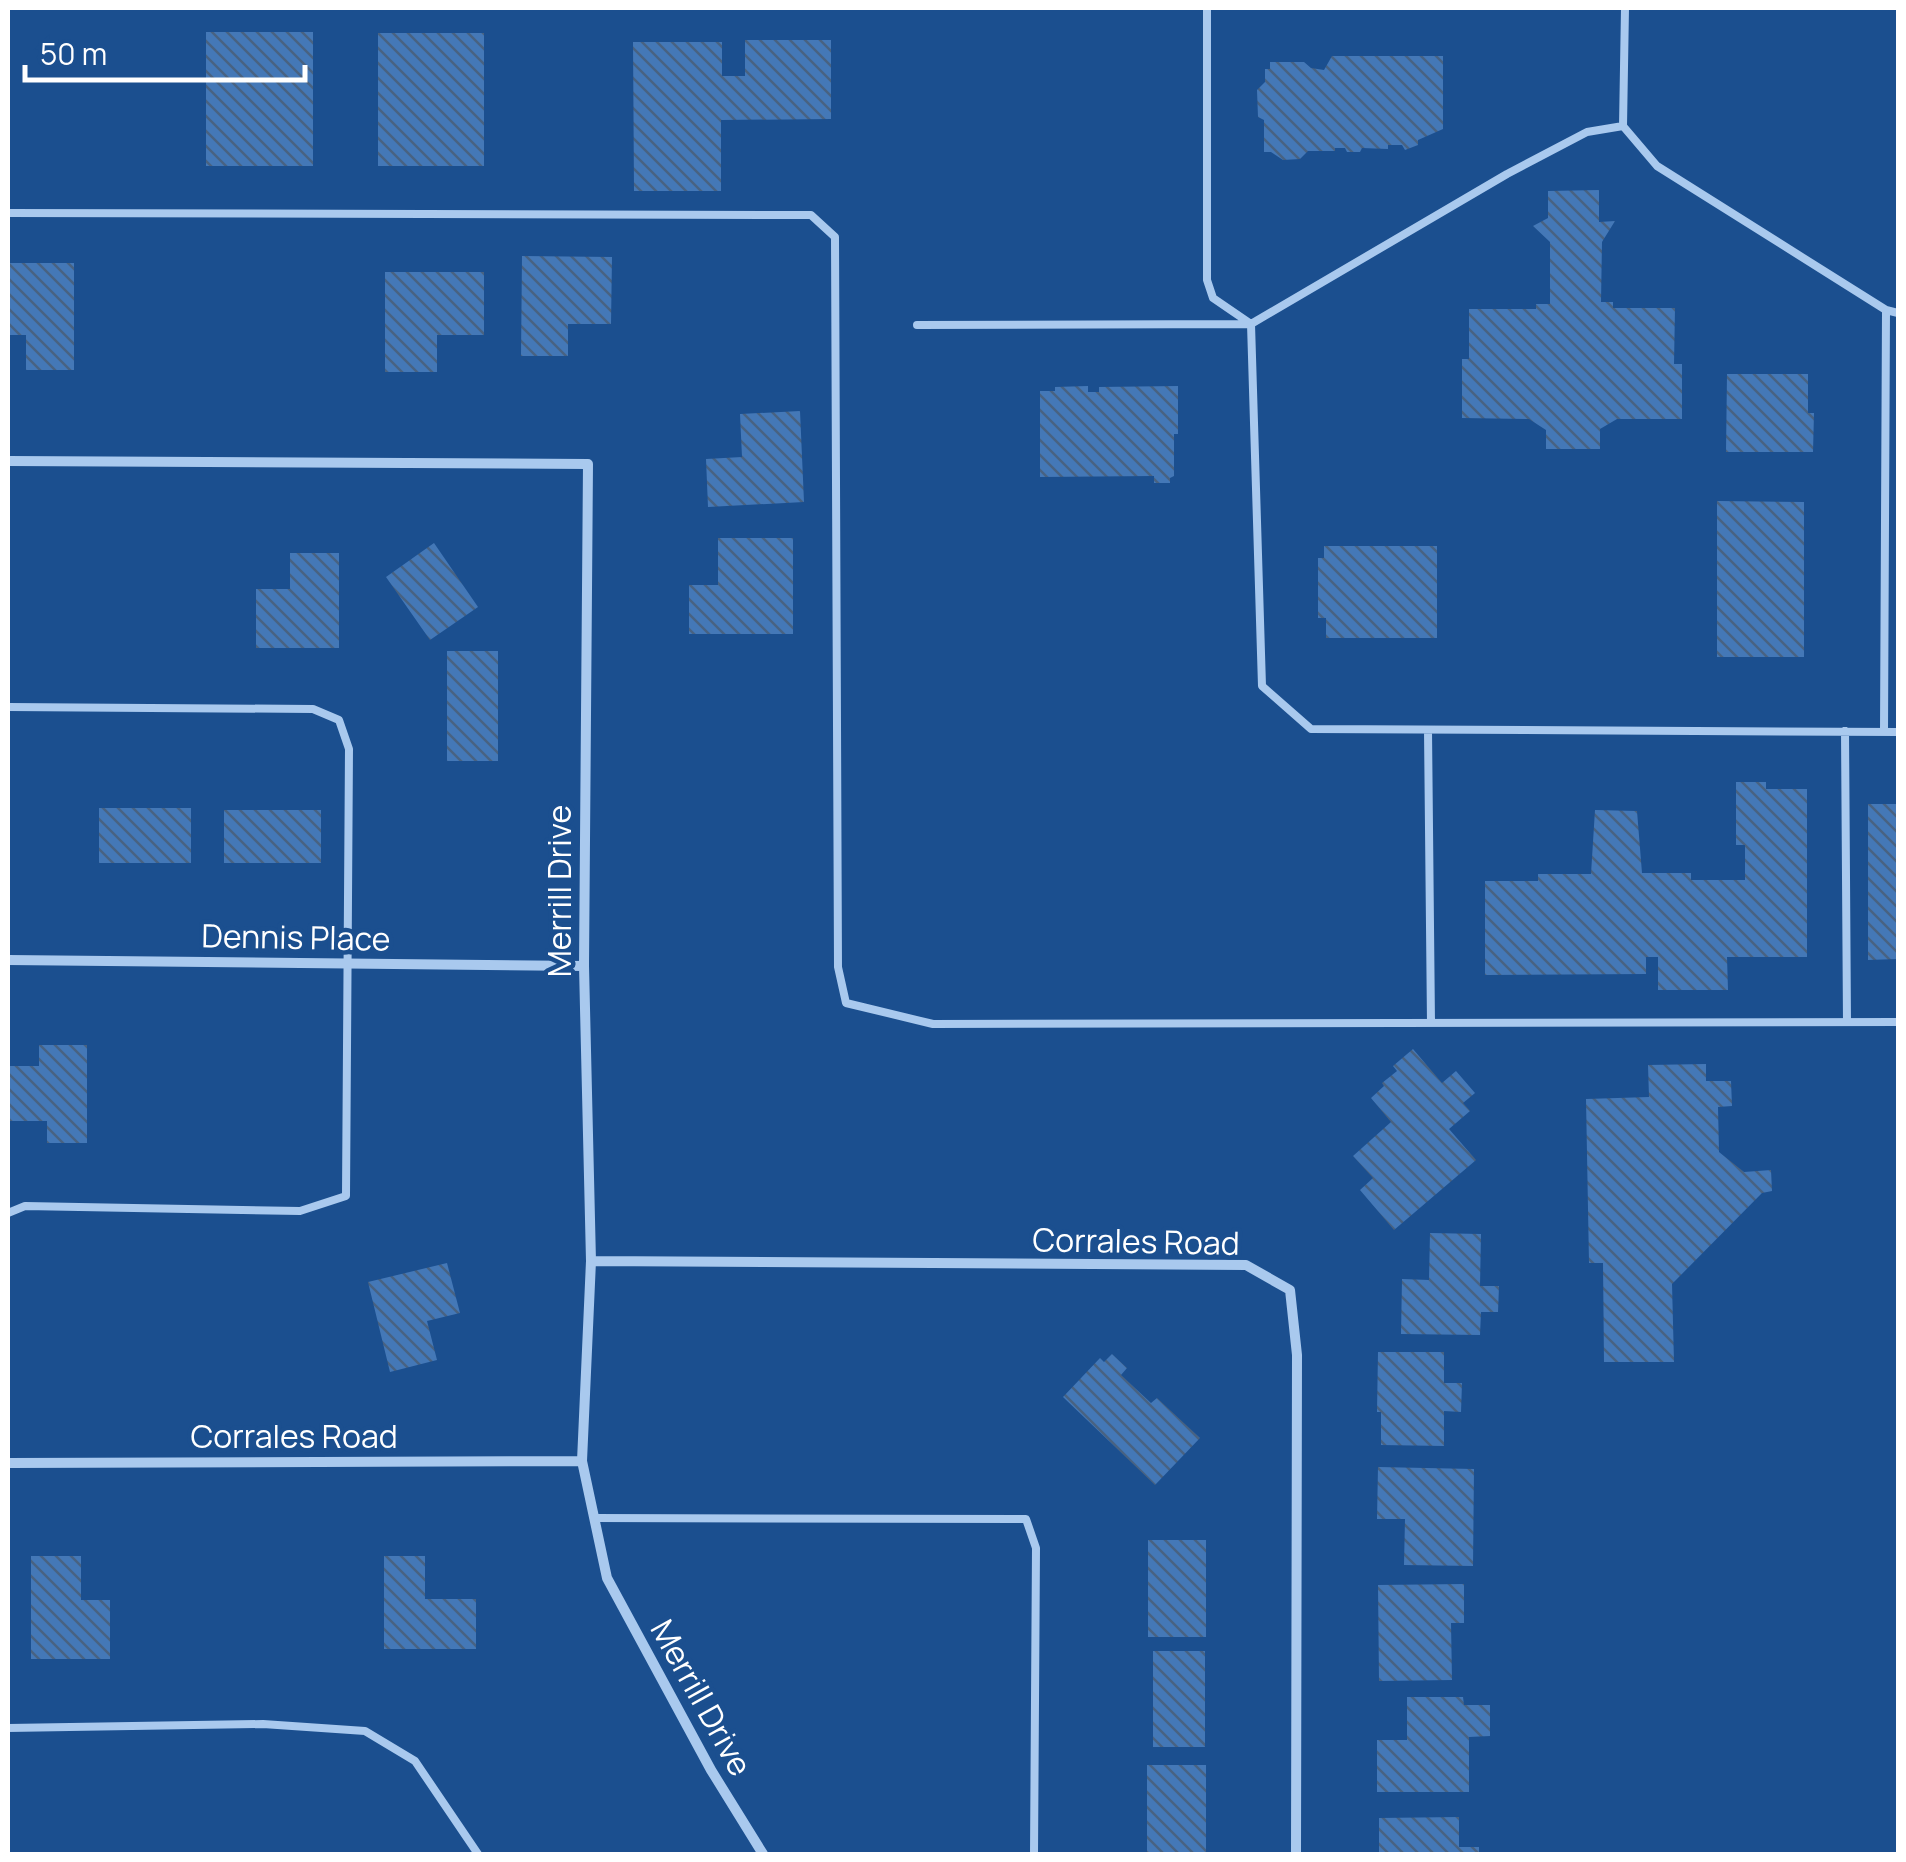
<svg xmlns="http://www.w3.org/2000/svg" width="1906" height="1862" font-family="Manrope,sans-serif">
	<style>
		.building { fill: url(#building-back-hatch) }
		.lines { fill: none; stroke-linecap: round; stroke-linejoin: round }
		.lane { stroke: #a9c9ee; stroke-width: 8 }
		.street { stroke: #a9c9ee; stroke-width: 10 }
		.labels { text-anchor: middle; stroke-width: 9; stroke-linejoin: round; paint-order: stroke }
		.street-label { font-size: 32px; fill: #fff; stroke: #1b4f8f }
	</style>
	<defs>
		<pattern id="building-back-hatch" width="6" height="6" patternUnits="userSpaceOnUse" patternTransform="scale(2.5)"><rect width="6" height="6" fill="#4478b7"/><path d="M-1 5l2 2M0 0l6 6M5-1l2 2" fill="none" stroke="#486282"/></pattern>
	</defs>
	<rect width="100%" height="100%" fill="#1b4f8f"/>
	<path class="building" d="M206 32H313V166H206Z
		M378 33H484V166H378Z
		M745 40H831V119L721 120V191H634L633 42H722V76H745Z
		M1332 56H1443V129L1418 140V145L1405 150 1402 145H1388V149L1362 148 1360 152H1347L1345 148H1335V151H1308L1300 159 1283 160 1271 152H1264V120L1258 117 1257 90 1265 82V69H1270V62H1304L1311 68 1324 70Z
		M1599 190V222L1615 221 1602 242 1601 302H1613V308H1675L1674 364H1682V419H1617L1600 429V449H1546V430L1529 419 1462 418V359H1469V309H1536V304H1550V242L1533 226 1548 218V191Z
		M522 256 612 257 611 324H568V356H521Z
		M8 263H74V370H26V335H8Z
		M385 272H484V335H437V372H385Z
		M1727 374H1808V413H1814L1813 452H1726Z
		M1088 386V392H1099V387L1178 386V434H1174V476L1170 478V483H1154V476L1040 477V391H1055V387Z
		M800 411 804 502 708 507 706 459 742 457 740 414Z
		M1717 501 1804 502V657H1717Z
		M718 538H793V634H689V585H718Z
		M434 543 478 607 430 640 386 577Z
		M1324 546H1437V638H1326V618H1318V558H1324Z
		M290 553H339V648H256V589H290Z
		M447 651H498V761H447Z
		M1736 782H1766V789H1807V957H1727L1728 990H1658V957H1646V974L1485 975V881H1538V874H1591L1595 810 1637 811 1642 873H1691V880H1745V845H1736Z
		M1868 804H1898V959L1868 960Z
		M99 808H191V863H99Z
		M224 810H321V863H224Z
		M39 1045H87V1143H47V1121H8V1066H39Z
		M1413 1049 1442 1083 1456 1071 1475 1093 1463 1103 1470 1111 1449 1129 1476 1160 1394 1230 1360 1190 1373 1178 1353 1156 1391 1122 1371 1098 1384 1086 1382 1083 1397 1071 1393 1066Z
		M1706 1064V1081H1731L1732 1106 1718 1107 1719 1152 1744 1172 1771 1170 1772 1191 1762 1193 1672 1284 1674 1362H1604L1603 1263H1589L1586 1099 1649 1097 1648 1065Z
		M1430 1233 1481 1234 1480 1286H1499L1498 1312H1481L1480 1335 1401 1334 1402 1279 1429 1280Z
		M447 1263 460 1313 427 1321 437 1360 390 1372 368 1282Z
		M1378 1352H1444V1383H1462L1461 1412 1444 1411V1446L1381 1445V1412H1377Z
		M1112 1354 1127 1368 1121 1375 1151 1403 1157 1398 1200 1438 1155 1485 1063 1397 1100 1358 1104 1362Z
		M1378 1467 1474 1469 1473 1566 1404 1565 1405 1519H1377Z
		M1148 1540H1206V1637H1148Z
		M31 1556H81V1600H110V1659H31Z
		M384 1556H425V1599H476V1649H384Z
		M1464 1584V1623H1451L1452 1680 1379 1681 1378 1585Z
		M1153 1651H1205V1747H1153Z
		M1407 1697H1463L1464 1705H1490V1736L1469 1737V1792H1377V1740H1407Z
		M1147 1765H1206V1854H1147Z
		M1459 1817V1847H1479V1854H1379V1818Z"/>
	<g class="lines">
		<path class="lane" d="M1207 8V280L1213 298 1251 324 1262 686 1311 729 1898 732
			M1625 8 1623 126 1657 166 1886 310 1898 313
			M8 213 811 215 835 237 838 967 846 1003 933 1024 1898 1022
			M917 325 1251 324 1507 174 1587 132 1623 126
			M8 707 313 709 339 720 349 749 346 1196 300 1211 25 1206 8 1213
			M1428 730 1431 1023
			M1845 731 1847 1022
			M1884 731 1886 310
			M594 1518 1026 1519 1036 1548 1034 1854
			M8 1728 263 1724 365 1731 415 1761 478 1854"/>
		<path class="street" d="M8 461 588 464 584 966 591 1261 582 1461 607 1578 711 1770 763 1854
			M8 960 584 966
			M591 1261 1246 1265 1290 1290 1297 1355 1296 1854
			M8 1463 582 1461"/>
	</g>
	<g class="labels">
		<g class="street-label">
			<text transform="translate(560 891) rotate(-90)" y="11">Merrill Drive</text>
			<text transform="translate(296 938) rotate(1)" y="11">Dennis Place</text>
			<text transform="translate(1136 1242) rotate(1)" y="11">Corrales Road</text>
			<text x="294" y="1448">Corrales Road</text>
			<text transform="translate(701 1698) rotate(61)" y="11">Merrill Drive</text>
		</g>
	</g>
	<rect width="1906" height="1862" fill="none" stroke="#ffffff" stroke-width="20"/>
	<path d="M25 65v15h280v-15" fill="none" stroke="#ffffff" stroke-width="5"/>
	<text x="40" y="65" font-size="30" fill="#ffffff" stroke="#1b4f8f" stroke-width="8" paint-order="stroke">50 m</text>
</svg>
